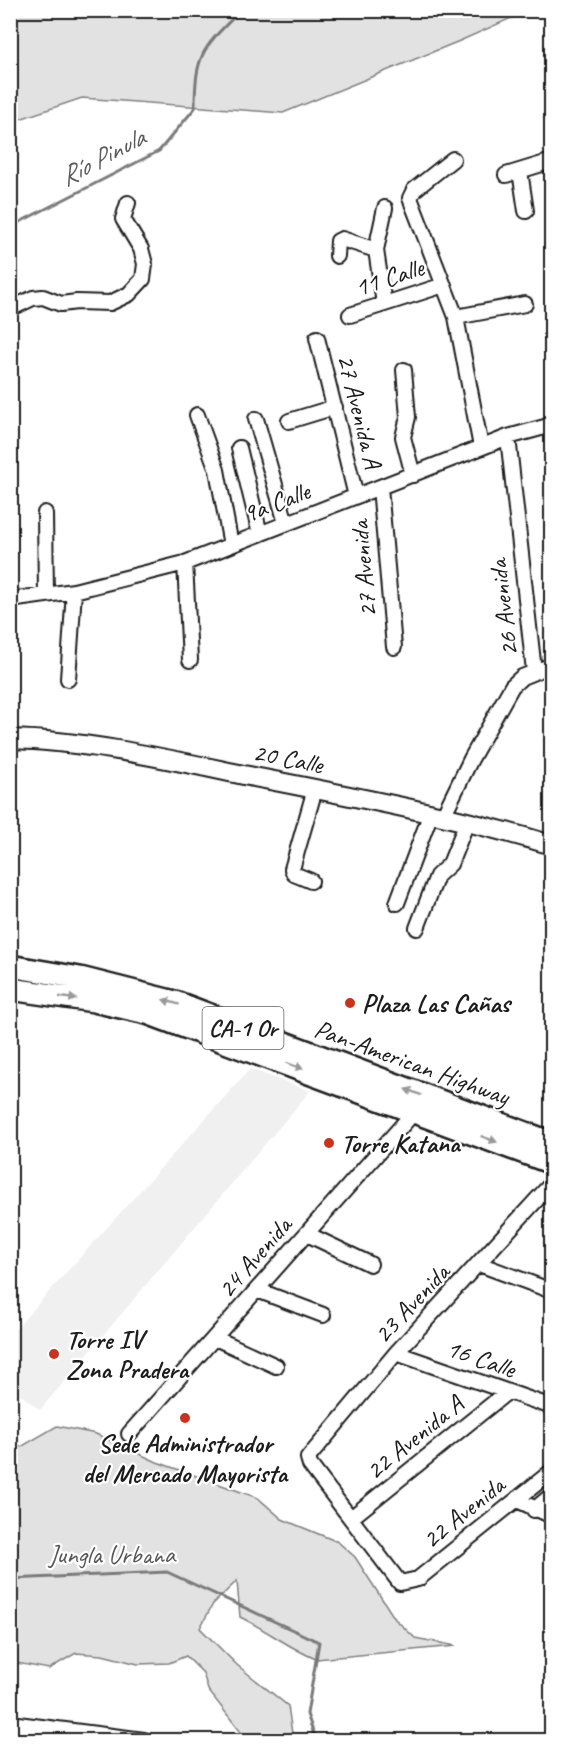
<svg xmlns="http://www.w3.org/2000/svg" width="562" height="1751" font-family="Caveat,sans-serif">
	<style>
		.built { fill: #f0f0f0 }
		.green { fill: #e2e2e2; stroke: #7f7f7f; stroke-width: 1.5 }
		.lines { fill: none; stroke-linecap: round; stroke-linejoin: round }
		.stream { stroke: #7a7a7a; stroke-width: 3 }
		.minor-casing { stroke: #1c1c1c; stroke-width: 18 }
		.major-casing { stroke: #1c1c1c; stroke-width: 22 }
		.highway-casing { stroke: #1c1c1c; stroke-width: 26 }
		.minor { stroke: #fff; stroke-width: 14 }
		.major { stroke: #fff; stroke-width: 18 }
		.highway { stroke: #fff; stroke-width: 21 }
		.oneway { fill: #999 }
		.poi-dot { fill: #c8321e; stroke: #fff; stroke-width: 2 }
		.labels { text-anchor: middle; stroke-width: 4.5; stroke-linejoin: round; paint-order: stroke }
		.shield { fill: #fff; stroke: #606060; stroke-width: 1.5 }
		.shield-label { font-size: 24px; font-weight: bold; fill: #1c1c1c }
		.street-label { font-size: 26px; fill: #1c1c1c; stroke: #fff }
		.poi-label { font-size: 26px; font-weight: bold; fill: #1c1c1c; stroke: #fff; text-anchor: start }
		.park-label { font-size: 26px; fill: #575757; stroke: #fff }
		.water-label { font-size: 27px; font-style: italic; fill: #5a5a5a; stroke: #fff }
	</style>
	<rect width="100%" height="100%" fill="#fff"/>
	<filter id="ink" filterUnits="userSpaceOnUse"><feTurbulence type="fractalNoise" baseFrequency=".0167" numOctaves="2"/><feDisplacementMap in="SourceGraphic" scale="12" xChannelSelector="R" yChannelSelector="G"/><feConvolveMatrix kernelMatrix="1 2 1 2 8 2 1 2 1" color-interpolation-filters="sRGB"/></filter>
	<g filter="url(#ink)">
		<path class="built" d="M250 1069 310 1091 40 1410 17 1392 11 1377V1334Z"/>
		<path class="green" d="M10 11 11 10 527 11 462 40 283 113 82 98 11 122Z
			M57 1426 96 1434 157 1462 258 1498 282 1519 338 1542 355 1557 395 1619 415 1638 456 1646 316 1659C289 1648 267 1630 240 1617L237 1581 213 1604 200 1628 237 1665 288 1706 293 1740H247L208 1690 203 1673 186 1656 169 1663 138 1664 102 1655 76 1653 49 1669 11 1662V1442L21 1447Z"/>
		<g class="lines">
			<path class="stream" d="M10 227 159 151 195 108C195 53 203 48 241 10
				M10 1579 167 1572 319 1642 307 1714 316 1740"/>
			<g class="minor-casing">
				<path id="minor" d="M453 159 414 190 410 198 456 317 481 447
					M520 171 526 211
					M506 175 552 161
					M337 256 338 241 342 239 376 250
					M384 304 376 250 385 208
					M10 309 33 298 43 297 61 304 77 302 110 303 129 294 143 279 145 264 141 249 123 219 128 203
					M350 315 444 285
					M456 317 525 304
					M317 338 356 496
					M404 370 408 417 403 437 413 475
					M197 415 217 470 231 545
					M256 419 286 523
					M289 421 335 407
					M508 437 534 671
					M239 448 260 534
					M380 487 394 647
					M45 513 46 595
					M185 563 190 660
					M10 600 74 591 185 563 508 437 552 425
					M68 679 74 591
					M443 816 471 759 512 686 522 677 552 665
					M311 881 294 874 292 869 315 789
					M397 903 431 813
					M417 928 437 876 450 864 467 822
					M552 1183 396 1353 308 1458 310 1465 400 1583 418 1579 552 1471
					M307 1234 370 1264
					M479 1264 552 1291
					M257 1290 323 1315
					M215 1338 276 1366
					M396 1353 552 1407
					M129 1434 415 1111
					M517 1500 552 1516
					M534 1510 552 1495
					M351 1518 506 1393
					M10 1723 144 1740"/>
			</g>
			<g class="major-casing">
				<path id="major" d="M10 739C90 741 171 760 249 776 351 796 452 815 552 845"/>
			</g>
			<g class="highway-casing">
				<path id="highway" d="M10 966 80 978 175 1002 552 1143
					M10 989 94 1001 147 1013 552 1163"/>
			</g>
			<use href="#minor" class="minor"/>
			<use href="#major" class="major"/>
			<use href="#highway" class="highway"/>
		</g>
		<defs><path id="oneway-solid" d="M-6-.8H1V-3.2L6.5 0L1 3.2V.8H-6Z" transform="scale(1.5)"/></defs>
		<g class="oneway">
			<use href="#oneway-solid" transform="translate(68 998) rotate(8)"/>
			<use href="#oneway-solid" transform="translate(171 1002) rotate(-163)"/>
			<use href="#oneway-solid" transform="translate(295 1066) rotate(20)"/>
			<use href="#oneway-solid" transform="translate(413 1092) rotate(-160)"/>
			<use href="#oneway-solid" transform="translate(489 1139) rotate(21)"/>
		</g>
	</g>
	<g class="poi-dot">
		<circle cx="350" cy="1003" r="6"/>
		<circle cx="329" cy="1143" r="6"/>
		<circle cx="54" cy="1354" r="6"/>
		<circle cx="185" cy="1418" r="6"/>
	</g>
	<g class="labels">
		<rect class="shield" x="202.5" y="1007" width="81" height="42" rx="4.5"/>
		<g class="shield-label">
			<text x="243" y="1036">CA-1 Or</text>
		</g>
		<g class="street-label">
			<text transform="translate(389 277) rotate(-18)" y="9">11 Calle</text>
			<text transform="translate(360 411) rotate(76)" y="9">27 Avenida A</text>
			<text transform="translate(276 502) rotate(-21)" y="9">9a Calle</text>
			<text transform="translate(363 569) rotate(-95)" y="9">27 Avenida</text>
			<text transform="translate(503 608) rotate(-97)" y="9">26 Avenida</text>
			<text transform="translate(288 758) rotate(11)" y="9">20 Calle</text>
			<text transform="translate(412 1062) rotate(20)" y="9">Pan-American Highway</text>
			<text transform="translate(254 1257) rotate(-49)" y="9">24 Avenida</text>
			<text transform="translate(411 1303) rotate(-47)" y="9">23 Avenida</text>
			<text transform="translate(481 1358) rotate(19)" y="9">16 Calle</text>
			<text transform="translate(414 1437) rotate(-39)" y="9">22 Avenida A</text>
			<text transform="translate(463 1512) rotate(-39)" y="9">22 Avenida</text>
		</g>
		<g class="poi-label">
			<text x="362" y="1012">Plaza Las Cañas</text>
			<text x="341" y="1152">Torre Katana</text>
			<text x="66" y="1348">Torre IV<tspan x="66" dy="30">Zona Pradera</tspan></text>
			<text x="185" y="1452" text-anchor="middle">Sede Administrador<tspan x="185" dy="30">del Mercado Mayorista</tspan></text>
		</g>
		<g class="park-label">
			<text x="112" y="1563">Jungla Urbana</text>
		</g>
		<g class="water-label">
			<text transform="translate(102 157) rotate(-28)" y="9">Río Pinula</text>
		</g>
	</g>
	<rect width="562" height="1751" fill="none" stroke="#fff" stroke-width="36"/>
	<rect x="18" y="18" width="526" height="1715" fill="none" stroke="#1c1c1c" stroke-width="2" filter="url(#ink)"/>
</svg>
